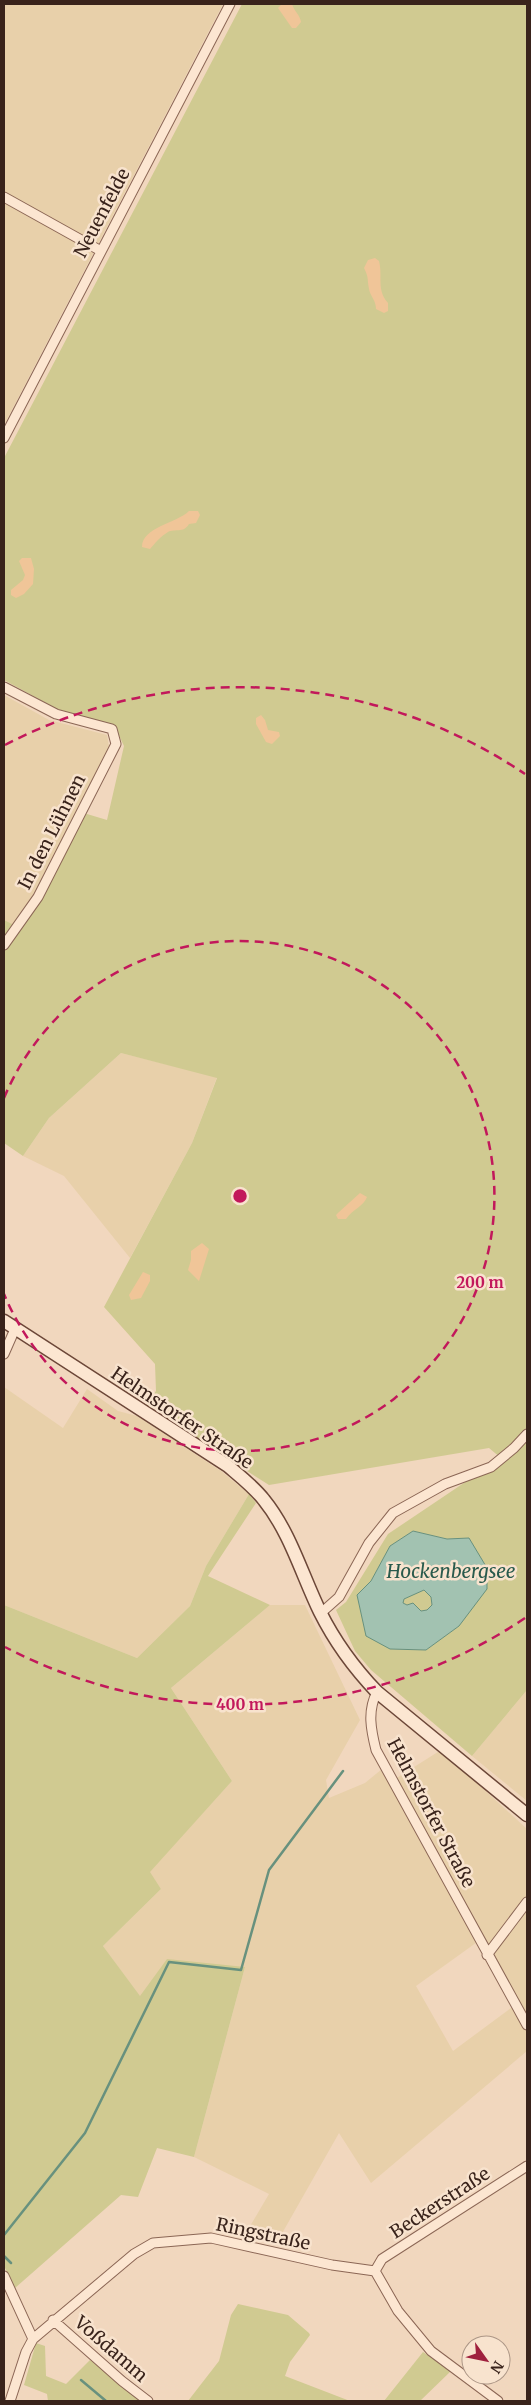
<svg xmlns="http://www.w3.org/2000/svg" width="531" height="2405" font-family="Merriweather,serif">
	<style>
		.farmland { fill: #e8d0aa }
		.green { fill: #d0ca91; fill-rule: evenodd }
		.sand { fill: #f0c598 }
		.water { fill: #a2c2b1; stroke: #68917e; fill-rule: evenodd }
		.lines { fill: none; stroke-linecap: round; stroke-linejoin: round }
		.stream { stroke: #68917e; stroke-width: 2.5 }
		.street-casing { stroke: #8b6655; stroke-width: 11 }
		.secondary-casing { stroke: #6c4738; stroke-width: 15 }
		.street { stroke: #fce6d1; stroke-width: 9 }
		.secondary { stroke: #fce6d1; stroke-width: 12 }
		.ring { fill: none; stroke: #c2185b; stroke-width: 2.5; stroke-dasharray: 9 6 }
		.labels { text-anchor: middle; stroke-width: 5; stroke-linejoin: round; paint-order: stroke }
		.street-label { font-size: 18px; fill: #39231b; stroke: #f8e3ce }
		.water-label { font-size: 19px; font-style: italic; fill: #295a4c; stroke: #f8e3ce }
		.centre { fill: #c2185b; stroke: #f8e3ce; stroke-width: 2.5 }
		.ring-label { font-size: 15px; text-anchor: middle; font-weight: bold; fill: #c2185b; stroke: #f8e3ce; stroke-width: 5; stroke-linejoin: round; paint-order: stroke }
	</style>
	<rect width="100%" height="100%" fill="#f1d7be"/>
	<path class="farmland" d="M4 4H223L4 425Z
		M4 695 49 720 107 735 110 752 36 895 16 927 4 920Z
		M121 1053 217 1077 192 1143 130 1258 64 1176 23 1156 49 1118Z
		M4 1387 63 1428 87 1389 118 1411 137 1416 221 1471 249 1494 206 1566 190 1606 137 1658 4 1605Z
		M270 1605H305L360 1720 326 1780 329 1798 365 1783 382 1769 395 1779 441 1750 527 1829V2024L480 1940 416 1986 453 2051 515 2005 527 2027V2051L371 2183 339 2133 276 2244 246 2233 269 2194 194 2157 245 1967 140 1997 103 1946 161 1889 149 1872 232 1781 171 1688Z
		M527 1690V1801L472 1756Z"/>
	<path class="green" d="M242 4H527V1690L472 1756 371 1670 355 1651 336 1610 346 1602 388 1534 501 1458 489 1448 269 1485 191 1435 155 1408H149L145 1405 156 1391 155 1364 104 1307 192 1143 217 1078 121 1053 49 1118 23 1156 4 1143V920L16 926 36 895 77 811 107 820 124 746 114 725 57 709 4 680V458ZM413 1531 447 1539 469 1538 459 1626 426 1650 390 1649 357 1595 371 1581 390 1546Z
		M249 1494 256 1503 208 1576 270 1605 171 1688 232 1781 150 1872 161 1889 103 1946 140 1996 167 1959 245 1967 194 2157 157 2148 138 2197 121 2195 15 2288 4 2266V1605L137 1658 190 1606 206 1566Z
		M424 1590 431 1597 432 1605 427 1610 421 1611 403 1603V1599Z
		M238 2304 288 2315 309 2333 310 2335 290 2362 285 2376 350 2401H188L219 2361 231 2315Z
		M36 2343 45 2346 46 2376 66 2384 90 2360 144 2401H48L47 2394 24 2385Z
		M423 2352 451 2371 420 2401H384Z"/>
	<path class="sand" d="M282 4H292C294 11 300 15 301 22L296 28H292L278 8Z
		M375 258 379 261C383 276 376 290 388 303V311L384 313 376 309C376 300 370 296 369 289 367 278 369 278 364 268L368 260Z
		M189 511H198L200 515 196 523 189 524C183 534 175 528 168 532 161 536 155 543 150 549L142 547C142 527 177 523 189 511Z
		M22 558H31L34 569 33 584 24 594 16 598 11 595V590L23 580 25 575 19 561Z
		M261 715 265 720 268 730 279 732 280 736 272 744 266 742 256 724V718Z
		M360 1193 367 1197C364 1206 353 1209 346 1219H338L336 1215 339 1212Z
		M202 1243 209 1249 199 1281 188 1270 191 1260V1251Z
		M143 1272 150 1275V1281L141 1298 131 1300 129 1295Z"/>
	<path class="water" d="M413 1531 447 1539 469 1538 487 1568V1589L459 1626 426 1650 390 1649 366 1636 357 1595 371 1581 390 1546ZM424 1590 431 1597 432 1605 427 1610 421 1611 413 1603 407 1605 403 1603 404 1599Z"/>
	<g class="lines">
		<path class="stream" d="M4 2235 85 2133 169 1962 241 1970 269 1870 343 1771
			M4 2256 11 2263
			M81 2380 106 2401"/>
		<g class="street-casing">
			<path id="street" d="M4 197 101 251
				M4 438 230 4
				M4 687 56 714 112 729 116 744 38 897 4 945
				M4 1354 15 1329
				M321 1613 339 1597 369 1543 393 1513 445 1484 491 1467 514 1448 527 1434
				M377 1692C367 1711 371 1730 376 1750L527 2025
				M487 1955 527 1902
				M375 2271 382 2259 527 2166
				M375 2271 398 2311 431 2351 498 2401
				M4 2276 33 2339
				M53 2320 122 2381 148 2401
				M10 2401 26 2352 33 2339 134 2254 153 2243 211 2238 332 2265 375 2271"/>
		</g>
		<g class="secondary-casing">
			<path id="secondary" d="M4 1321 228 1466C241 1477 254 1487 264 1500 290 1532 302 1575 320 1612 335 1642 354 1668 377 1692L527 1815"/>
		</g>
		<use href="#street" class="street"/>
		<use href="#secondary" class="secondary"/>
	</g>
	<g class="ring">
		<path d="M4 1098A255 255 0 1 1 4 1294"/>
		<path d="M525 1618A509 509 0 0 1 5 1647M5 745A509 509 0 0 1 525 774"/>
	</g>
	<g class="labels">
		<g class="street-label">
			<text transform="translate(102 213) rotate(-62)" y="6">Neuenfelde</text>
			<text transform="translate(52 832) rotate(-63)" y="6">In den Lühnen</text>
			<text transform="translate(182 1418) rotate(34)" y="6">Helmstorfer Straße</text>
			<text transform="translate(431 1813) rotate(62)" y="6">Helmstorfer Straße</text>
			<text transform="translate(440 2203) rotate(-33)" y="6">Beckerstraße</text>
			<text transform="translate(263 2234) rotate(12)" y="6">Ringstraße</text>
			<text transform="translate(111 2349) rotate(41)" y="6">Voßdamm</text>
		</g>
		<g class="water-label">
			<text x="451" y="1578">Hockenbergsee</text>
		</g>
	</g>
	<circle cx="240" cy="1196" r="8" class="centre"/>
	<g class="ring-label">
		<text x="480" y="1288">200 m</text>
		<text x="240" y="1710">400 m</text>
	</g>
	<rect width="531" height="2405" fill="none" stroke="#39231b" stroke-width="10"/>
	<g transform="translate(486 2360) rotate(123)"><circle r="24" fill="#f8e3ce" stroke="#ac9686"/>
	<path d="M0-4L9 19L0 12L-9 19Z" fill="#9f203d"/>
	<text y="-8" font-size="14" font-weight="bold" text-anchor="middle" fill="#39231b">N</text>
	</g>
</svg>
